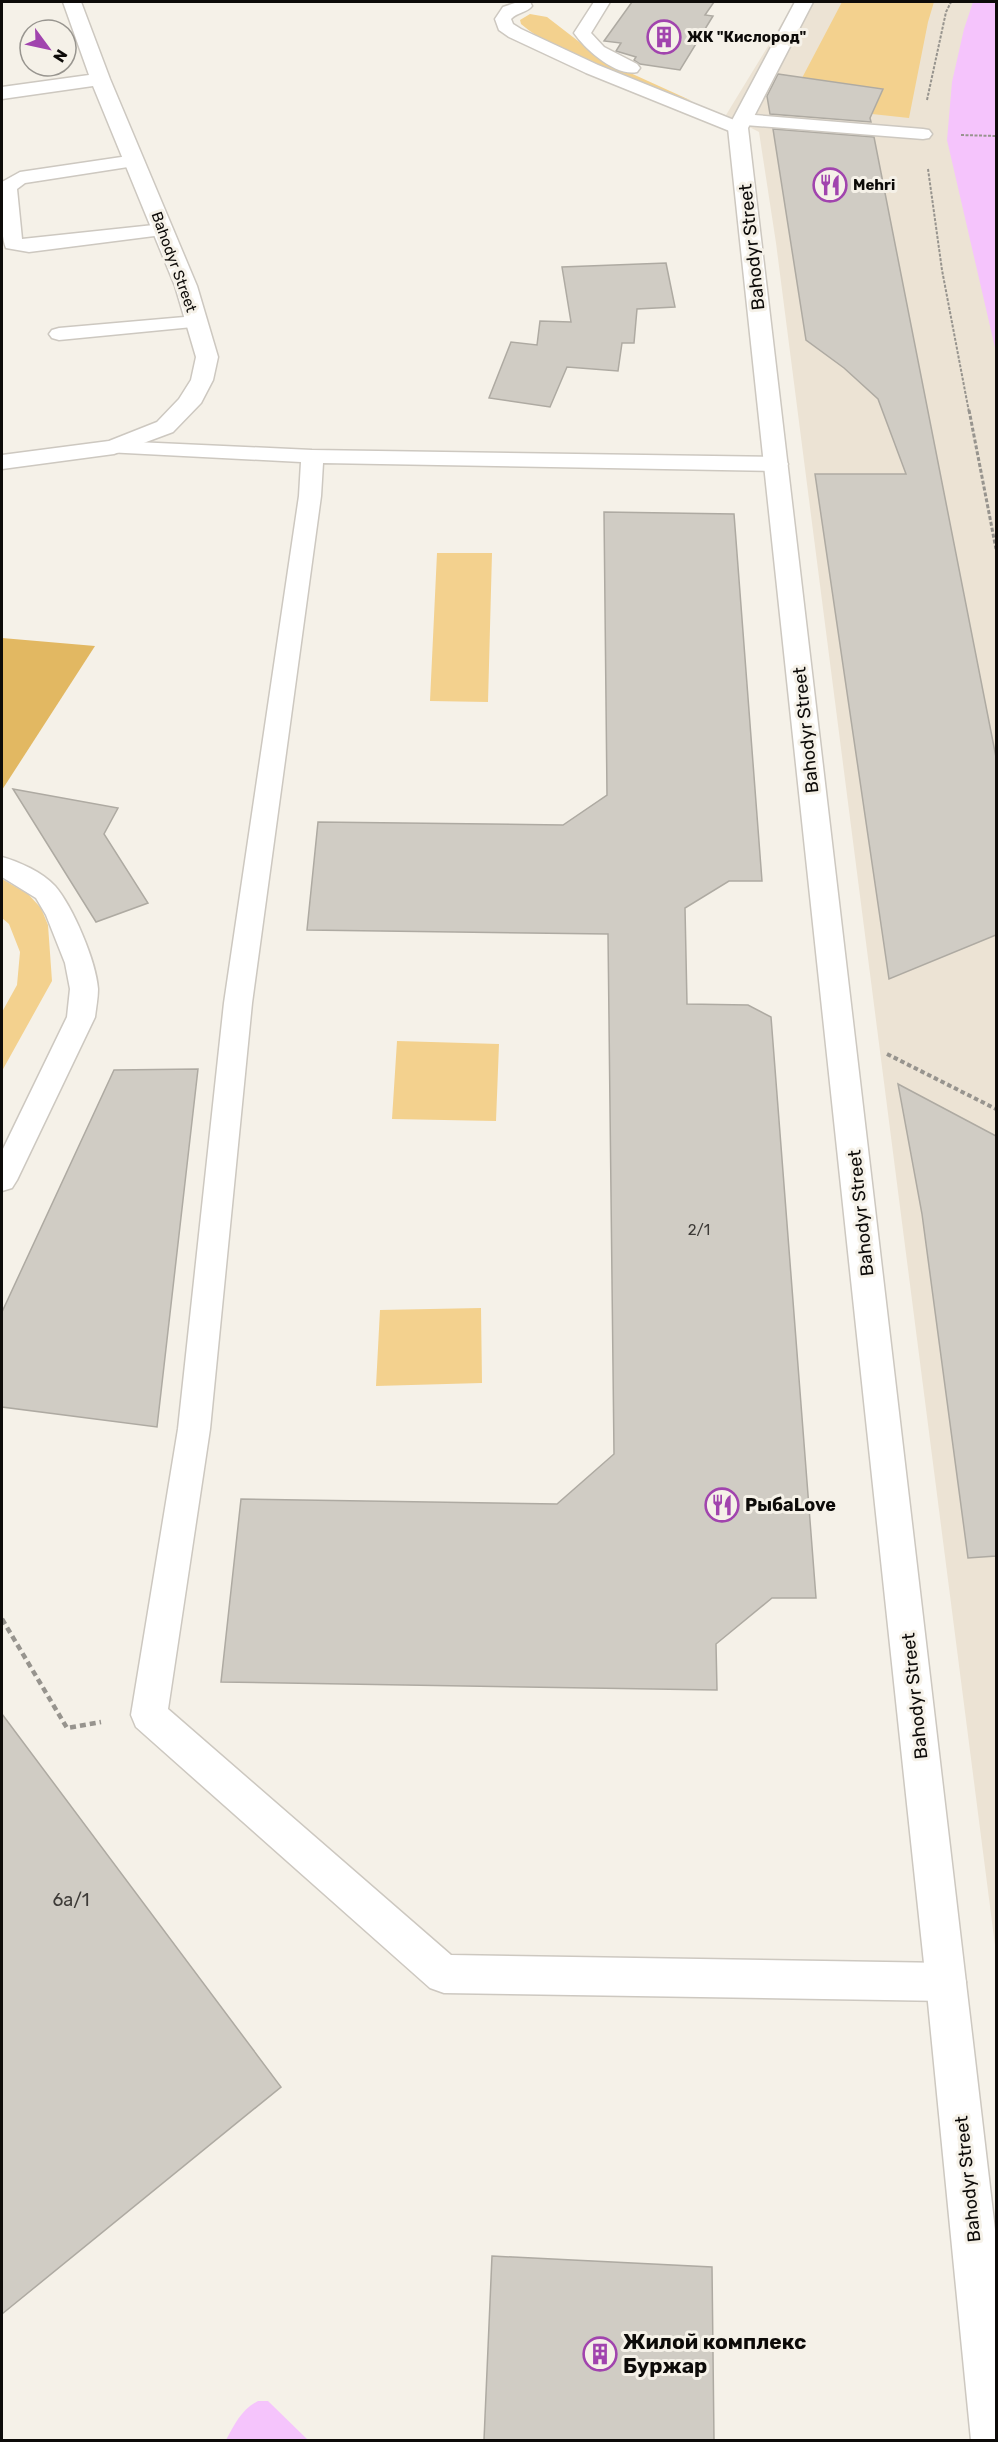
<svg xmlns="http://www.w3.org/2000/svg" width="998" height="2442" font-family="Rubik,sans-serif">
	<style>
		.built { fill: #ece3d4 }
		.green { fill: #f3d18e }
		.forest { fill: #e2b862 }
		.water { fill: #f5c4fc }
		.building { fill: #d0ccc4; stroke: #aeaaa2; stroke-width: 1.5 }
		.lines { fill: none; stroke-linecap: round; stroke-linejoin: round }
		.lane-casing { stroke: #cdc8c0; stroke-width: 3 }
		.street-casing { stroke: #cdc8c0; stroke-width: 3 }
		.path-far3 { stroke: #97948e; stroke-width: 2; stroke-dasharray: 3 1.5; stroke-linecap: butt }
		.path-far2 { stroke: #97948e; stroke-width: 3; stroke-dasharray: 4 2; stroke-linecap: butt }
		.path-far1 { stroke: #97948e; stroke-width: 4; stroke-dasharray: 4.5 3; stroke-linecap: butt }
		.path { stroke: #97948e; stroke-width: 4.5; stroke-dasharray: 6 4; stroke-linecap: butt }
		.lane { fill: #fff; fill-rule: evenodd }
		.street { fill: #fff; fill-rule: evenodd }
		.labels { text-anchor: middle; stroke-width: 6; stroke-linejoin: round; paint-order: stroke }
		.far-poi-label { font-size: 15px; font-weight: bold; fill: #0d0b09; stroke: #f5f1e8; text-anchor: start }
		.far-street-label { font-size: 15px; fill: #0d0b09; stroke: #f5f1e8 }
		.number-label { font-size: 15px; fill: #3e3b38 }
		.street-label { font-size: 18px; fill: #0d0b09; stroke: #f5f1e8 }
		.poi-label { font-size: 18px; font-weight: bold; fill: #0d0b09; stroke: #f5f1e8; text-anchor: start }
		.near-number-label { font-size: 18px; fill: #3e3b38 }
		.near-poi-label { font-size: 21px; font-weight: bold; fill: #0d0b09; stroke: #f5f1e8; text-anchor: start }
	</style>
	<rect width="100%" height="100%" fill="#f5f1e8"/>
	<path class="built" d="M795 2H996V1953L776 243 759 132 726 115Z"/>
	<path class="green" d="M842 2H934L928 22 909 118 872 114 883 89 802 78Z
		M530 14 547 17 604 61 692 101C643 84 560 58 521 24L520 20Z
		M437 553H492L488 702 430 701Z
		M2 879 28 894 41 908 48 925 52 981 2 1071V1012L17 985 20 952 9 924 2 918Z
		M397 1041 499 1044 496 1121 392 1119Z
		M481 1308 482 1383 376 1386 380 1310Z"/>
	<path class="forest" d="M2 638 95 646 2 790Z"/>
	<path class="water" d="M973 2H996V352L947 140 952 82 964 29Z
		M258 2401H268L308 2440H226C235 2424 241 2410 258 2401Z"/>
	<path class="building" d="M632 2H714L705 15 713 16 680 70 640 64 634 60 636 57 616 51 621 43 604 41Z
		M778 74 883 89 870 118 871 122 770 114 767 96Z
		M773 129 874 137 996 757V935L889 979 815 474H906L878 399 844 368 806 340Z
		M666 263 675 307 637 309 634 343H622L618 371 567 367 550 407 489 398 511 342 537 345 540 321 571 322 562 267Z
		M604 512 734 514 762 881H729L685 908 687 1004 748 1005 771 1017 816 1598H772L716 1644 717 1690 221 1682 241 1499 557 1504 614 1454 608 934 307 930 318 822 563 825 607 795Z
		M13 789 118 808 104 834 148 903 96 922Z
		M198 1069 157 1427 2 1407V1312L114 1070Z
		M898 1084 996 1136V1556L968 1558 922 1214Z
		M2 1714 281 2087 2 2314Z
		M492 2256 712 2267 714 2440H484Z"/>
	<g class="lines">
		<g class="lane-casing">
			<path id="lane" d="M518 2H530L532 6C527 13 517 12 511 19L513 24 521 29 598 65 734 120 736 115 742 114 923 129 929 130 932 134 929 138 923 139 745 125 747 128 744 132H732L586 73 509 37 499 30 495 19 503 7Z
				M594 2H610L591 33 604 47 637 64 640 68 637 72C616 77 585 49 574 33Z
				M135 155 141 157 144 161 141 165 25 183 17 189 22 239 163 224 170 226 173 230 170 234 29 252 6 248C0 235 2 199 2 182L20 172Z
				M196 316 203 318 206 322 203 326 59 340 52 338 49 334 52 330 59 328Z
				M114 441 312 450 777 457 785 459 788 464 785 469 777 471 323 463 321 496 252 1003 210 1429 168 1709 451 1955 947 1963 961 1968 966 1982 961 1996 947 2001 444 1993 430 1988 136 1727 131 1715 178 1429 224 1003 299 496 301 462 106 452 103 447 106 442Z
				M2 857C20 862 42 872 55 886 73 907 96 961 98 989 98 998 96 1008 95 1017L17 1180 12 1188 2 1191V1151L67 1017 70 989 65 963 46 915 36 898 2 877Z"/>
		</g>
		<g class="street-casing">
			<path id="street" d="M63 2H81L110 79 197 286 218 357 213 380 201 403 173 432 114 454 2 469V455L109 441 157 422 179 399 191 380 196 357 175 286 93 86 2 99V87L89 75Z
				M795 2H813L748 128 996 2238V2440H971L926 1982 728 128Z"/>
		</g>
		<path class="path-far3" d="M927 100 946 12 951 2
			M961 135 996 136
			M928 169 942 270 969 412"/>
		<path class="path-far2" d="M969 410 996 549"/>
		<path class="path-far1" d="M887 1054 996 1109"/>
		<path class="path" d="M2 1619 67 1728 101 1722"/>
		<use href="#lane" class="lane"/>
		<use href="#street" class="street"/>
	</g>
	<defs>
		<g id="building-ring" transform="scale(1.725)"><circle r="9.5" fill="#f5f1e8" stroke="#a144ae" stroke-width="1.5"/><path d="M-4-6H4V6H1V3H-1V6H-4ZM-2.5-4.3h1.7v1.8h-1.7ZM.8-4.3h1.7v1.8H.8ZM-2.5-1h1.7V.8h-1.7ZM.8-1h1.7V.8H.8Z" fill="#a144ae"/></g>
		<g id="restaurant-ring" transform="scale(1.725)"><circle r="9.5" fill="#f5f1e8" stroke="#a144ae" stroke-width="1.5"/><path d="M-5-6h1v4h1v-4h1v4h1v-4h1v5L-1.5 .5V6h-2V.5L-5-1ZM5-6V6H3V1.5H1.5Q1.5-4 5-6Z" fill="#a144ae"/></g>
	</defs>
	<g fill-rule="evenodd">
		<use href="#building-ring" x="664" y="37"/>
		<use href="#restaurant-ring" x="830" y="185"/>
		<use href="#restaurant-ring" x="722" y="1505"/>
		<use href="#building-ring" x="600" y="2354"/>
	</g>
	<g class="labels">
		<g class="far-poi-label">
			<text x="687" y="42">ЖК "Кислород"</text>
			<text x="853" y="190">Mehri</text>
		</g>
		<g class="far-street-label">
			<text transform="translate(174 262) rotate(70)" y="5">Bahodyr Street</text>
		</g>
		<g class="number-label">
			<text x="699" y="1235">2/1</text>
		</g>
		<g class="street-label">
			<text transform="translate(752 247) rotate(-96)" y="6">Bahodyr Street</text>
			<text transform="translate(806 730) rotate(-96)" y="6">Bahodyr Street</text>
			<text transform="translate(861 1213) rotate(-96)" y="6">Bahodyr Street</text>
			<text transform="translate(915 1696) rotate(-96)" y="6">Bahodyr Street</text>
			<text transform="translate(968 2179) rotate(-96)" y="6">Bahodyr Street</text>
		</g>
		<g class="poi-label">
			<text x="745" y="1511">РыбаLove</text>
		</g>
		<g class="near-number-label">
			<text x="71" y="1906">6a/1</text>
		</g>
		<g class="near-poi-label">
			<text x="623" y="2349">Жилой комплекс<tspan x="623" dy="24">Буржар</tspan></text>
		</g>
	</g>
	<rect width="998" height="2442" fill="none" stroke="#0d0b09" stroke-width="6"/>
	<g transform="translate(48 48) rotate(123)"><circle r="28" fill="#f5f1e8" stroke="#98958f" stroke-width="1.5"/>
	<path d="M0-4.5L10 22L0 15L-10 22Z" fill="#a144ae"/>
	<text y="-9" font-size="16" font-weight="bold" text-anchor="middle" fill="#0d0b09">N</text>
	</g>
</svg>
